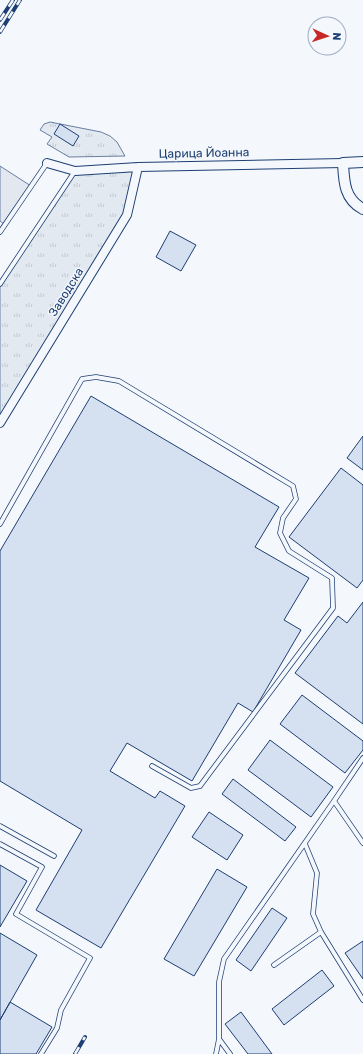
<svg xmlns="http://www.w3.org/2000/svg" width="363" height="1054" font-family="Rubik,sans-serif">
	<style>
		.grass { fill: url(#grass-tufts); stroke: #687fa3 }
		.parking { fill: #e3e8f0; stroke: #687fa3 }
		.building { fill: #d5e0f0; stroke: #1d3f73 }
		.lines { fill: none; stroke-linecap: round; stroke-linejoin: round }
		.service-casing { stroke: #1d3f73; stroke-width: 5.5 }
		.minor-casing { stroke: #1d3f73; stroke-width: 10 }
		.tertiary-casing { stroke: #1d3f73; stroke-width: 12 }
		.service { stroke: #f4f7fb; stroke-width: 4 }
		.minor { stroke: #f4f7fb; stroke-width: 8 }
		.tertiary { stroke: #f4f7fb; stroke-width: 10 }
		.rail-casing { stroke: #1d3f73; stroke-width: 4 }
		.rail { stroke: #f4f7fb; stroke-width: 2.5; stroke-dasharray: 8; stroke-linecap: butt }
		.labels { text-anchor: middle; stroke-width: 3; stroke-linejoin: round; paint-order: stroke }
		.street-label { font-size: 12px; fill: #1d3f73; stroke: #f4f7fb }
	</style>
	<defs>
		<pattern id="grass-tufts" width="24" height="20" patternUnits="userSpaceOnUse"><rect width="24" height="20" fill="#e3e9f0"/><path d="M3 7l-1-3M5 7V3M7 7l1-3M15 17l-1-3M17 17v-4M19 17l1-3" fill="none" stroke="#c2c9d1"/></pattern>
	</defs>
	<rect width="100%" height="100%" fill="#f4f7fb"/>
	<path class="grass" d="M50 122 101 132 110 136 117 142 125 156 69 157 47 144 52 137 40 130 44 124Z
		M138 167 127 215 0 423V284L75 171Z"/>
	<path class="parking" d="M0 166 31 186 5 225 0 221Z"/>
	<path class="building" d="M60 124 79 136 73 146 54 134Z
		M170 231 196 245 181 271 156 257Z
		M91 396 279 507 255 547 309 578 284 620 301 630 253 712 238 703 192 781 127 743 110 771 155 798 160 791 185 806 101 948 36 910 82 830 0 781V551Z
		M363 436V470L347 458Z
		M341 468 363 485V580L357 588 289 537Z
		M363 602V724L295 673 338 616 347 623Z
		M302 695 363 741V750L345 773 280 724Z
		M270 740 333 787 311 817 248 770Z
		M233 779 296 827 285 841 222 794Z
		M209 812 243 835 227 860 192 837Z
		M0 865 27 881 0 927Z
		M217 869 247 887 194 976 164 959Z
		M272 908 287 918 251 971 236 960Z
		M0 933 37 955 0 1020Z
		M363 941V979L345 953Z
		M322 970 334 986 284 1025 272 1009Z
		M10 1002 52 1027 36 1054H0V1020Z
		M241 1012 272 1054H248L225 1024Z"/>
	<g class="lines">
		<g class="service-casing">
			<path id="service" d="M0 232 47 163
				M0 284 75 171
				M0 524 82 379 96 377 119 381 293 486 296 499 283 518 280 533 289 551 332 578 333 608 200 786 191 788 152 766
				M334 801 363 843
				M0 826 54 856
				M0 844 42 867 16 914 90 958 61 1010 57 1028 41 1054
				M305 844 317 873 313 914 321 932 363 1000
				M274 965 321 932
				M216 1054 219 1039
				M230 1054 219 1039V982L224 959 334 801 363 758"/>
		</g>
		<g class="minor-casing">
			<path id="minor" d="M47 163 75 171 138 167 343 163
				M0 423 127 215 138 167"/>
		</g>
		<g class="tertiary-casing">
			<path id="tertiary" d="M363 162 343 163C344 181 344 199 363 209"/>
		</g>
		<use href="#service" class="service"/>
		<use href="#minor" class="minor"/>
		<use href="#tertiary" class="tertiary"/>
		<g class="rail-casing">
			<path id="rail" d="M0 20 13 0
				M0 32 20 0
				M75 1054 85 1037"/>
		</g>
		<use href="#rail" class="rail"/>
	</g>
	<g class="labels">
		<g class="street-label">
			<text transform="translate(204 153) rotate(-1)" y="4">Царица Йоанна</text>
			<text transform="translate(66 292) rotate(-58)" y="4">Заводска</text>
		</g>
	</g>
	<g transform="translate(327 36) rotate(93)"><circle r="19" fill="#f4f7fb" stroke="#9eadc5"/>
	<path d="M0-3L7 15L0 10L-7 15Z" fill="#c62828"/>
	<text y="-6" font-size="11" font-weight="bold" text-anchor="middle" fill="#1d3f73">N</text>
	</g>
</svg>
